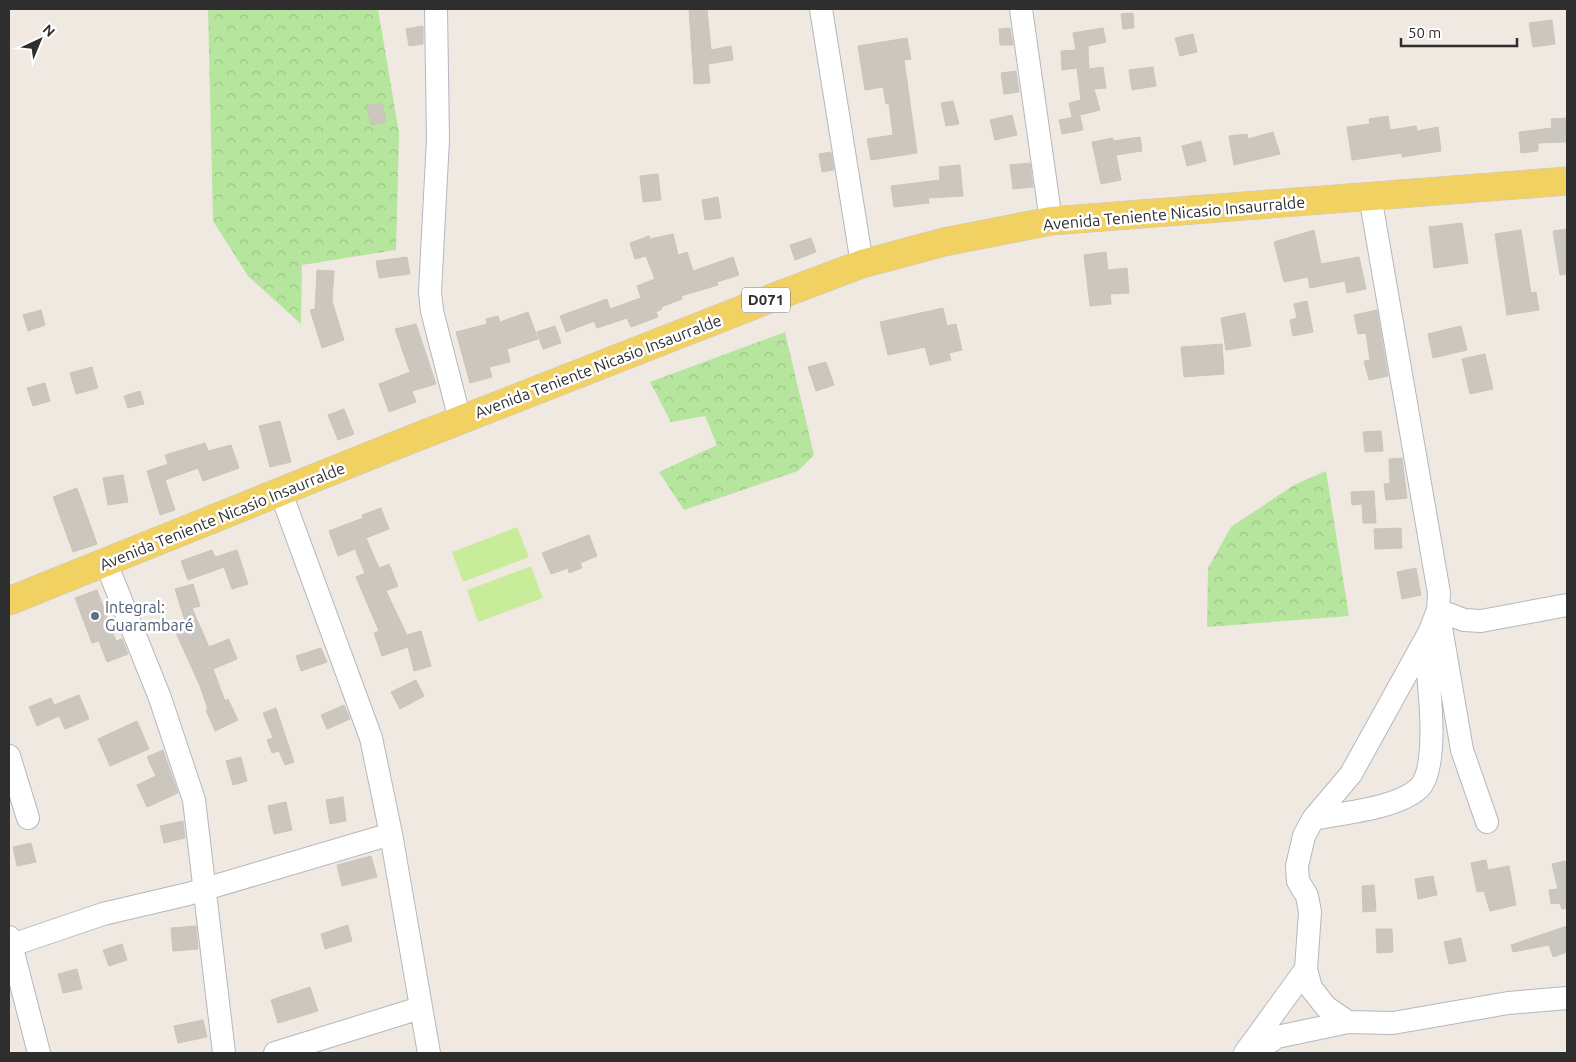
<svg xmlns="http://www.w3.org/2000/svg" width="1576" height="1062" font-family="Ubuntu,sans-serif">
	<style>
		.forest { fill: url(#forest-crowns) }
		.pitch { fill: #c9ec9a }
		.building { fill: #cbc7bf; stroke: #cbc5ba }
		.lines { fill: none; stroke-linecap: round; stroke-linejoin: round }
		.minor-casing { stroke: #b4b7c1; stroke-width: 24 }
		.major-casing { stroke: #c9c9c9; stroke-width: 29 }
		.minor { stroke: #fff; stroke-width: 22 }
		.major { stroke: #f2d163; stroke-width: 28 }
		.service-dot { fill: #5c6f8a; stroke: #fff; stroke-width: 2 }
		.labels { text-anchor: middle; stroke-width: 5; stroke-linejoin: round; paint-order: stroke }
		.shield { fill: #fff; stroke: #6d6d6d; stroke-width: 1 }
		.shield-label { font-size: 15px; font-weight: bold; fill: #2e2e2e }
		.street-label { font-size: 16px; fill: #2e2e2e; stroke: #fff }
		.service-label { font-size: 16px; fill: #4e5e75; stroke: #fff; text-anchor: start }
	</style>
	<defs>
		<pattern id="forest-crowns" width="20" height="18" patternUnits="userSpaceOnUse" patternTransform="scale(1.25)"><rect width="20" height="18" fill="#b6e59e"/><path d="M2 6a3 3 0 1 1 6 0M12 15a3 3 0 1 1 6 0" fill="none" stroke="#9dc588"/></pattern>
	</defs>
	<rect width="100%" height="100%" fill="#efe9e1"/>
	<path class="forest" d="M208 9H378L399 133 396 250 302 265 301 324 248 276 213 221Z
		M785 332 814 455 798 471 684 510 659 472 717 445 705 416 671 422 650 382Z
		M1326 471 1349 616 1207 627 1208 568 1231 527 1294 485Z"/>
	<path class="pitch" d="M517 527 529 557 463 582 452 552Z
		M531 566 543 598 478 622 467 590Z"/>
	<path class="building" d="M689 9H707L711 50 731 46 733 60 708 64 710 83 694 84Z
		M1133 13 1134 28 1123 29 1121 14Z
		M1552 20 1555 44 1533 47 1529 23Z
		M423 26V44L409 46 406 29Z
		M1010 28 1013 45H1000L999 29Z
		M1103 28 1106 42 1088 46 1089 69 1103 67 1106 88 1094 89 1100 110 1072 117 1069 103 1081 100 1077 68 1062 70 1061 51 1076 50 1073 33Z
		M1193 34 1197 52 1180 56 1175 38Z
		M907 38 911 59 904 60 917 153 871 160 867 139 893 135 889 103 886 104 883 87 865 90 858 46Z
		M1153 67 1156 86 1132 90 1129 70Z
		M1016 71 1019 92 1004 94 1001 73Z
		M953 101 959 124 946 126 941 103Z
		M382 103 386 122 371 125 367 106Z
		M1012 115 1017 135 995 140 990 120Z
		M1080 116 1083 130 1062 134 1059 120Z
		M1388 116 1390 130 1416 126 1417 131 1438 127 1441 151 1402 157V153L1352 160 1347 127 1370 124 1369 119Z
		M1567 118V142L1538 143V151L1521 153 1519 132 1552 128 1551 119Z
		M1273 132 1280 154 1234 165 1229 136 1247 134 1248 139Z
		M1140 137 1142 151 1116 155 1121 180 1101 184 1092 142 1113 138V141Z
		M1201 141 1206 161 1187 166 1182 146Z
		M831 152 834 170 822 172 819 154Z
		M1030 163 1033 187 1013 189 1010 165Z
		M960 165 963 196 928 198 929 203 894 207 891 186 940 180 939 167Z
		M658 174 661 200 643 202 640 176Z
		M718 197 721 218 705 220 702 200Z
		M1462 223 1468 263 1434 268 1429 227Z
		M1567 229V274L1560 275 1553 231Z
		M1314 230 1321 264 1359 257 1366 289 1347 293 1345 281 1310 288 1308 277 1284 282 1274 242Z
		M1521 230 1531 293 1536 292 1539 310 1507 315 1495 234Z
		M673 234 678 255 687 252 693 271 733 257 739 275 717 282 718 285 681 296 682 299 661 307 662 309 656 312 658 317 631 327 627 318 597 328 594 321 566 332 560 316 607 299 610 309 641 298 637 286 655 279 646 256 635 259 630 243 649 236 650 239Z
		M811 238 816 252 795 260 790 245Z
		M1106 252 1108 270 1127 268 1129 293 1110 294 1111 304 1090 306 1084 255Z
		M407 257 410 274 379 278 376 261Z
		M317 270 334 271 332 301 344 340 322 348 310 310 315 309Z
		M1307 301 1313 332 1293 336 1290 320 1297 318 1294 304Z
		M943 308 947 326 956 324 962 350 949 353 951 360 930 365 925 347 888 355 880 322Z
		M41 310 45 325 28 331 23 315Z
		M1377 310 1388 376 1369 380 1364 361 1370 360 1366 333 1358 334 1354 315Z
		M528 312 538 339 507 349 510 362 489 367 492 377 470 383 456 332 487 324 486 319 498 316 500 322Z
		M1245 313 1251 346 1226 350 1221 318Z
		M416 324 436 384 412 391 416 402 389 412 379 384 410 372 395 329Z
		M555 326 561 343 543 349 537 332Z
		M1461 326 1467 350 1433 358 1428 334Z
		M1222 344 1224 374 1184 377 1181 347Z
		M1485 354 1493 389 1470 394 1462 359Z
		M826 362 834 385 816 391 808 367Z
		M92 367 98 388 76 394 70 373Z
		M45 383 50 401 33 406 27 388Z
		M140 391 144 404 128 408 124 396Z
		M344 409 354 434 338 440 328 415Z
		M280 421 291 462 270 467 259 426Z
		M1381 431 1383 451 1365 452 1363 432Z
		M205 443 208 451 231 445 239 468 203 481 198 468 165 480 175 510 160 515 147 471 168 464 165 455Z
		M1402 458 1407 498 1386 500 1384 484 1390 483 1389 459Z
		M123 475 128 502 108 505 103 478Z
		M77 488 97 544 73 552 53 497Z
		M1374 491 1376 523H1363L1362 504 1352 505 1351 492Z
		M381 508 389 529 366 538 379 568 389 564 398 586 386 591 407 635 421 631 431 666 414 671 408 647 382 656 374 633 379 631 356 577 365 573 355 549 338 556 329 531 363 518 362 515Z
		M1401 528 1402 548 1375 549 1374 529Z
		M589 535 597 556 580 563 582 568 569 573 568 568 551 574 542 553Z
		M212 550 215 557 237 550 248 584 232 589 224 567 188 580 181 561Z
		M1416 568 1421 595 1402 599 1397 572Z
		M193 584 200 606 192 608 209 647 229 639 237 659 213 669 225 701 228 699 238 720 215 731 206 710 208 709 200 686 173 626 185 621 175 589Z
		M97 590 116 641 122 639 128 654 107 662 99 641 92 643 75 598Z
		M321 648 327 662 301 671 296 656Z
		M416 680 424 696 400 709 391 692Z
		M79 695 89 719 65 729 59 716 37 726 29 707 51 698 54 705Z
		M344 705 350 719 327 729 321 715Z
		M276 708 294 762 285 765 279 751 272 753 267 740 273 738 263 713Z
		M137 721 149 749 110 766 98 739Z
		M163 750 178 793 147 807 137 785 156 776 147 757Z
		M241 757 247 781 233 785 226 761Z
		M343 797 346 821 330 824 326 800Z
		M286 802 292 830 274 834 268 806Z
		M183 821 185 838 164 843 160 826Z
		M31 843 36 862 17 866 13 847Z
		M371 856 377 877 342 886 337 865Z
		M1486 860 1488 870 1509 866 1516 905 1490 911 1484 891 1477 892 1471 863Z
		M1565 861 1567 871V908L1562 909 1560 903 1551 904 1549 890 1558 889 1552 864Z
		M1433 876 1437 895 1418 899 1415 879Z
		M1374 885 1376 911 1363 912 1362 886Z
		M348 925 352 941 325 949 321 934Z
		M196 926 198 949 173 951 171 928Z
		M1567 926V952L1553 957 1549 945 1513 952 1511 945Z
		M1376 929H1392L1393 952 1377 953Z
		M1461 938 1466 961 1449 964 1444 942Z
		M122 944 127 960 109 966 103 950Z
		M77 969 82 989 63 993 58 974Z
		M310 987 318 1011 278 1023 271 1000Z
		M203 1020 207 1037 178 1043 174 1026Z"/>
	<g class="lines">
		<g class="minor-casing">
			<path id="minor" d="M436 9 438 139 430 292 432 311 460 420
				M821 9 862 264
				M1021 9 1051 221
				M281 493 371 738 391 834 429 1053
				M106 563 160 698 194 800 224 1053
				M9 756 28 818
				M1313 819C1342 813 1395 809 1418 789 1442 769 1427 670 1425 640
				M1487 822 1462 750 1438 610 1464 620 1481 621 1567 605
				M9 937 39 1053
				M9 946 103 914 188 894 391 834
				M1306 969 1311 988 1326 1007 1348 1022 1393 1023 1508 1003 1567 998
				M275 1053 420 1008
				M1245 1053 1306 969 1310 912 1307 896 1298 881 1297 866 1304 836 1313 819 1351 774 1430 631 1438 610 1439 593 1370 196
				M1254 1053 1277 1037 1348 1022"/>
		</g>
		<g class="major-casing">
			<path id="major" d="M9 601 384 450 777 296 862 264 944 242 1051 221 1567 181"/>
		</g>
		<use href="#minor" class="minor"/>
		<use href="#major" class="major"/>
	</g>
	<circle class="service-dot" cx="95" cy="616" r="5"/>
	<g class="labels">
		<rect class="shield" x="742" y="287.5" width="48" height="25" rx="4"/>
		<g class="shield-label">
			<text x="766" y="305">D071</text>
		</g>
		<g class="street-label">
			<text transform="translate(1174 213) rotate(-5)" y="6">Avenida Teniente Nicasio Insaurralde</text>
			<text transform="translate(598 366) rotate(-21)" y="6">Avenida Teniente Nicasio Insaurralde</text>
			<text transform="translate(222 516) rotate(-22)" y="6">Avenida Teniente Nicasio Insaurralde</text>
		</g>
		<g class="service-label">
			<text x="105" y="613">Integral:<tspan x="105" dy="18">Guarambaré</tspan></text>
		</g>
	</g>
	<rect width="1576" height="1062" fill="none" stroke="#2e2e2e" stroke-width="20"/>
	<g transform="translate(40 40) rotate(44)" stroke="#ffffff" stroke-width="4" paint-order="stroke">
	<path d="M0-4L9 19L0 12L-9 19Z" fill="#2e2e2e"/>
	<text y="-8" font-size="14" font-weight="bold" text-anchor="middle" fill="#2e2e2e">N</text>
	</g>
	<path d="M1401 38v8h116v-8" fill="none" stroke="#2e2e2e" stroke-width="2.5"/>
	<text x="1408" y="38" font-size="15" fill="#2e2e2e" stroke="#ffffff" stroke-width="4" paint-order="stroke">50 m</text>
</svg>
